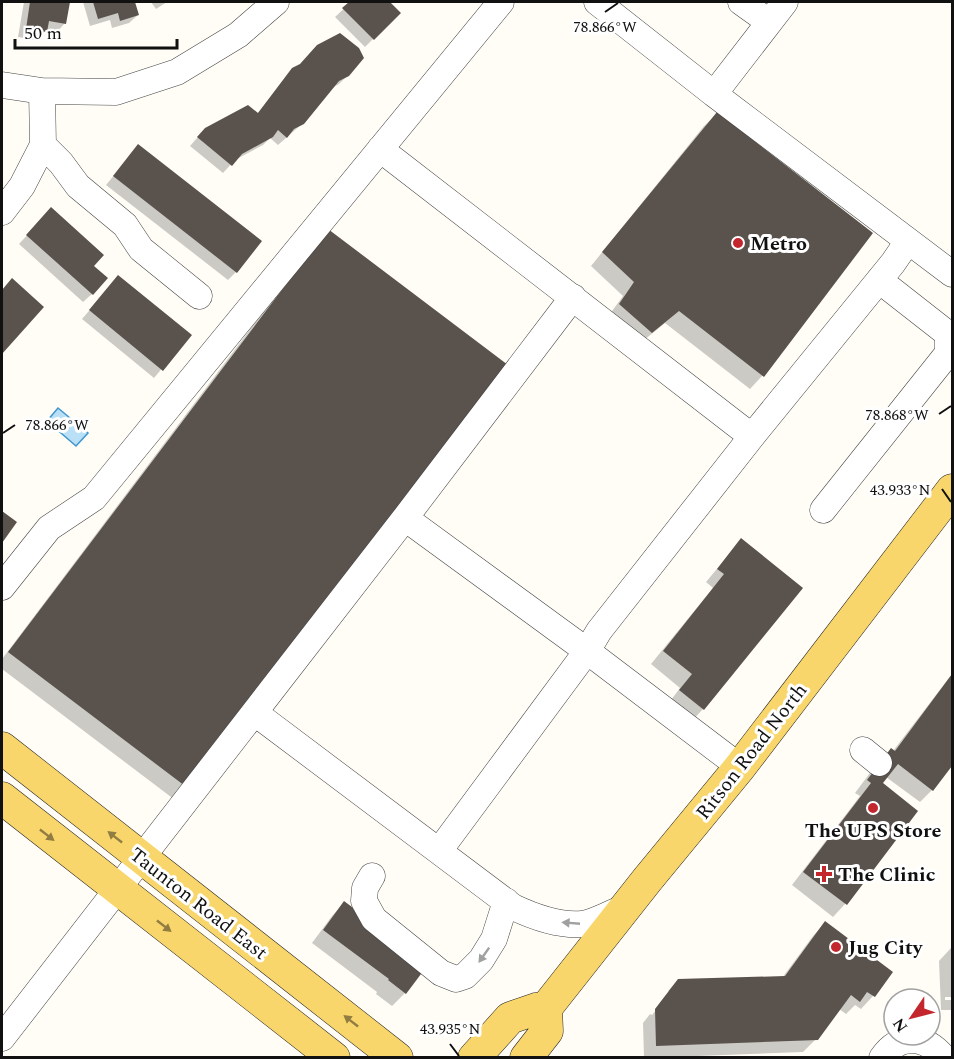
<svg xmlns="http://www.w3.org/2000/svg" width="954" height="1059" font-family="Spectral,serif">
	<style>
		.water { fill: #b9e0f7; stroke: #3f96cf; stroke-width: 1.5 }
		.shadow { fill: #0003 }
		.building { fill: #5a524d }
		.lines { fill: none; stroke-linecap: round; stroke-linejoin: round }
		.minor-casing { stroke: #444; stroke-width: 27 }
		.major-casing { stroke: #222; stroke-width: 33 }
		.minor { stroke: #fff; stroke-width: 26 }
		.major { stroke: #f9d66b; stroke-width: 32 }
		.oneway { fill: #917d42 }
		.oneway2 { fill: #a0a0a0 }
		.ticks { fill: none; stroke: #111; stroke-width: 2 }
		.poi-dot { fill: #c4262e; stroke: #fff; stroke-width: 2 }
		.labels { text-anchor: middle; stroke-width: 6; stroke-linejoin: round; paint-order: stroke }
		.poi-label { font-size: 20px; font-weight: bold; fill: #111; stroke: #fff; text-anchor: start }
		.street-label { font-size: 20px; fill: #111; stroke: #fff }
		.ticks-label { font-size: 15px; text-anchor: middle; fill: #111; stroke: #fff; stroke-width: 6; stroke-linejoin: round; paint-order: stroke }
	</style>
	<rect width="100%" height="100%" fill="#fffdf5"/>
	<path class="water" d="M58 408 88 433 76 446 47 421Z"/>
	<path class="shadow" d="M24 2H68L65 23 57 32 46 30 37 40 18 37Z
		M83 2H134L138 15 129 23 112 28 110 20 90 26Z
		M151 2H167L156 9Z
		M351 2H387L399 13 365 47 335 17Z
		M293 69 348 75 339 84 332 88 303 123 278 145 270 138 263 145 235 160 223 173 190 146 205 129 257 114Z
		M717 114 871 233 762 376 750 389 665 323 638 345 607 318 623 296 591 266 704 126Z
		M138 146 236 272 228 280 106 185Z
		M43 218 92 266V294L83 302 19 244Z
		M315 243 506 366 175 800 2 669V659Z
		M118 277 190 335 154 378 82 319Z
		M4 289 41 307 2 351V291Z
		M741 540 801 588 703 709 691 722 668 704 680 688 651 664 713 588 706 582Z
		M952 674V763L932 790 920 802 886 777 881 784 916 811 845 904 833 917 792 885 860 796 855 793 878 762 893 751Z
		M344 903 425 967 405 993 392 1006 376 994 377 992 312 943 332 916Z
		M825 923 891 972 873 996 861 1009 855 1005 846 1014 839 1009 816 1039 803 1052 644 1058 643 1023 650 1014 652 1015 671 991H668L678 980 782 978 813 936Z
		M951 948 952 997H945V1000H952V1010H941L939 961Z"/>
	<path class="building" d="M30 2H70L66 24 49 21 47 32 26 29Z
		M93 2H135L139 15 120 21 118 13 98 19Z
		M349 2H390L401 13 374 40 342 8Z
		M340 33 359 48 364 58 349 76 339 81 304 124 294 129 287 138 278 130 273 137 242 154 232 166 197 137 205 128 248 105 258 113 292 68 300 64 317 45Z
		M717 112 873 233 764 377 679 311 652 333 619 304 634 282 602 252Z
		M138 144 262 241 237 273 113 176Z
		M51 207 104 255 94 266 108 278 93 295 26 235Z
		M328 229 508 365 189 789 8 652Z
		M118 275 192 335 163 371 89 310Z
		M12 278 44 307 2 354V290Z
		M2 511 17 522 2 543Z
		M741 538 803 588 704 710 679 690 692 674 663 651 724 574 717 569Z
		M952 674V766L933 791 898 764 883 783 918 811 847 905 803 872 871 783 867 780 891 748 895 751Z
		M344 901 401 944 427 966 406 994 388 980 389 979 323 930Z
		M825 921 893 972 875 997 867 992 860 1002 851 995 818 1040 656 1046 655 1009 678 979 785 976Z"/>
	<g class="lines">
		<g class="minor-casing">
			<path id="minor" d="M597 2 714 94
				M741 2 769 22
				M785 2 714 94 952 274
				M2 85 42 91 116 92 177 72 238 35 276 2
				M42 91 43 145 61 163 78 186 125 225 141 249 199 296
				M380 149 742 429 753 435
				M2 212 22 186 43 145
				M823 510 948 353V334L879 280
				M405 518 573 297
				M2 587 49 528 94 498 501 2
				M255 713 513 907C534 917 558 926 582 924 594 923 614 911 626 907
				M863 750 879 763
				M740 767 587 651 599 631 753 435 893 263 908 241
				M372 876 365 888 364 901 374 919 441 973 456 979 465 976 481 960 494 939 506 901
				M2 1038 405 518 587 651 439 851
				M882 1058C900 1032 926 1036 944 1058"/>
		</g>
		<g class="major-casing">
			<path id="major" d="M2 748 397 1058
				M2 798 334 1058
				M474 1058 510 1018 536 1009 546 1008
				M526 1058 547 1031 546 1008 647 880 740 767 952 490"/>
		</g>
		<use href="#minor" class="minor"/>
		<use href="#major" class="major"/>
	</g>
	<defs><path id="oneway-solid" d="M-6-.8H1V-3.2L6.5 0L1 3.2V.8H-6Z" transform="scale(1.5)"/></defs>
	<g class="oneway">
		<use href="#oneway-solid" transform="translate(47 835) rotate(38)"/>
		<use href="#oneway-solid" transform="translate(115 837) rotate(-142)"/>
		<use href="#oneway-solid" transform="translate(164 926) rotate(38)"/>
		<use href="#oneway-solid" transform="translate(351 1021) rotate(-142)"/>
	</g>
	<g class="oneway2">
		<use href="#oneway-solid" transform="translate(571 923) rotate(-175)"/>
		<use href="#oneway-solid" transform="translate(484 955) rotate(125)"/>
	</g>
	<path class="ticks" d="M605 12 618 3M939 414 951 406M3 433 15 425M942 489 951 502M450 1044 459 1056"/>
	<g class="poi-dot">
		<circle cx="738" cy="243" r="6"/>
		<circle cx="873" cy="808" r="6"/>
		<path d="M821 865h6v6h6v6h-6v6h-6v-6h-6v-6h6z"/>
		<circle cx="836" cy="947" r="6"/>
	</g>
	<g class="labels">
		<g class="poi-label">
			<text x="750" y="250">Metro</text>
			<text x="873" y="837" text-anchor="middle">The UPS Store</text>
			<text x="838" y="881">The Clinic</text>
			<text x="848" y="954">Jug City</text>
		</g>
		<g class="street-label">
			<text transform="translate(751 751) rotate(-52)" y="7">Ritson Road North</text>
			<text transform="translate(199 903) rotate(38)" y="7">Taunton Road East</text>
		</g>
	</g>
	<g class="ticks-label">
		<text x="605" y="32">78.866°W</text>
		<text x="897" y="420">78.868°W</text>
		<text x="57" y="430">78.866°W</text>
		<text x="900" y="495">43.933°N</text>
		<text x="450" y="1034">43.935°N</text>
	</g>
	<rect width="954" height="1059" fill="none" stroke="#111111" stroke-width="6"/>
	<g transform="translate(912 1017) rotate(235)"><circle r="28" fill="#ffffff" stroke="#a0a0a0" stroke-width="1.5"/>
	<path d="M0-4.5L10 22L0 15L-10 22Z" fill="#c4262e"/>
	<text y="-9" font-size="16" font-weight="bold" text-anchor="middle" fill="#111111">N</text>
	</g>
	<path d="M15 39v9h162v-9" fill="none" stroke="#111111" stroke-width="3"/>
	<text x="24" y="39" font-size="18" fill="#111111" stroke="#ffffff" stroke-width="4.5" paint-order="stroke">50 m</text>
</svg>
